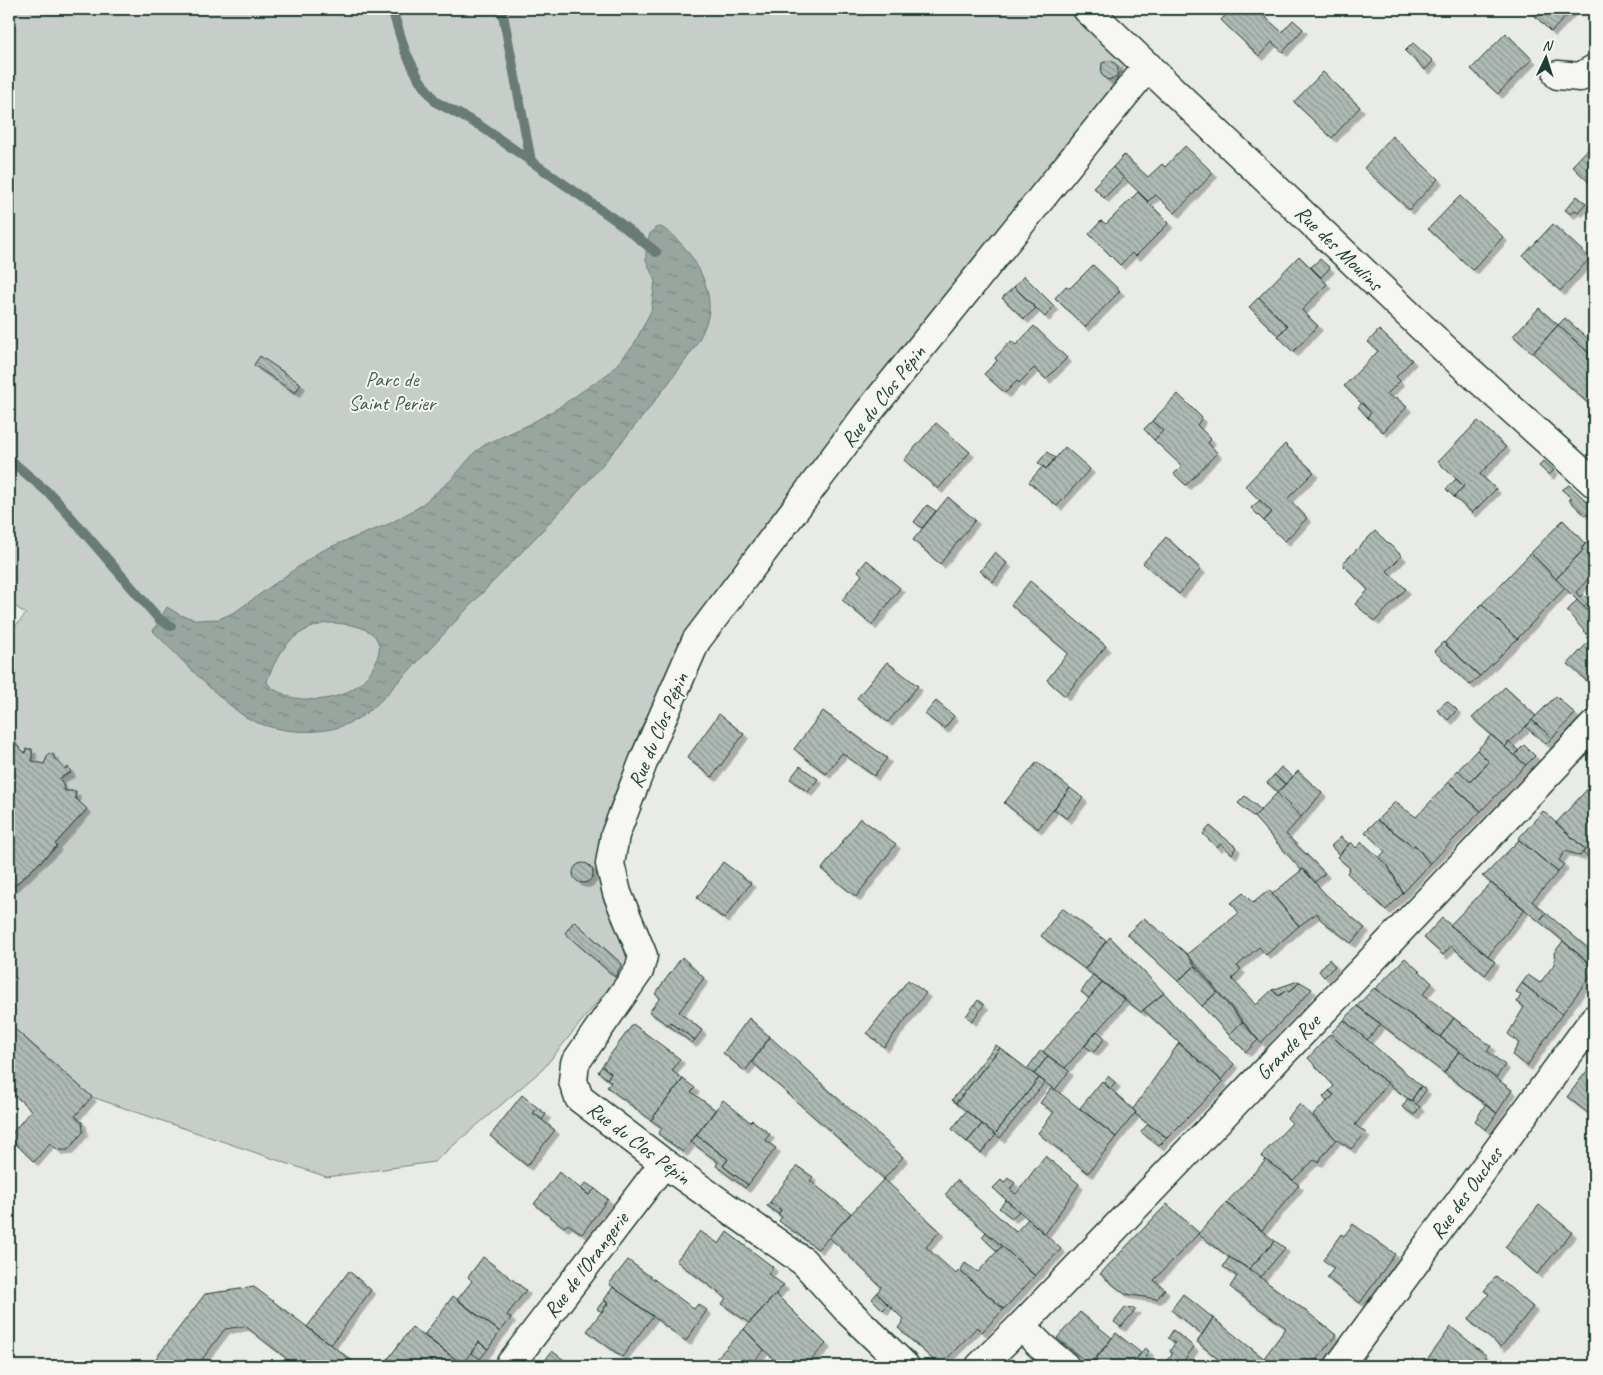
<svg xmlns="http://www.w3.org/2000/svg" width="1603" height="1375" font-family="Caveat,sans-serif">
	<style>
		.park { fill: #c7cec9; stroke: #73867e }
		.water { fill: url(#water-ripples); stroke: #687c75; fill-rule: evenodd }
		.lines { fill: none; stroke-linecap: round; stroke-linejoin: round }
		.stream { stroke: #687c75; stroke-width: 10 }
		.building { fill: url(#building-back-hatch); stroke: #1f3d34; filter: url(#shadow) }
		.minor-casing { stroke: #1f3d34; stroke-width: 31 }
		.secondary-casing { stroke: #1f3d34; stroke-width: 31 }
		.minor { stroke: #f6f6f2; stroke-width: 28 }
		.secondary { stroke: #f6f6f2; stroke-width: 28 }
		.labels { text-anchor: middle; stroke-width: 4; stroke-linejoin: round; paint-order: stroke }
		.street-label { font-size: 21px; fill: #1f3d34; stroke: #f6f6f2 }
		.park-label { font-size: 21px; fill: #415a52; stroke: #f6f6f2 }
	</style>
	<defs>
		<pattern id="water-ripples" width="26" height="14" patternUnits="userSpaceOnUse" patternTransform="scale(1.25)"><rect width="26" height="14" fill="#99a6a0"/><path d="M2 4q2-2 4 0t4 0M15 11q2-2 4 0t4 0" fill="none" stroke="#7c8883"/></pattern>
		<pattern id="building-back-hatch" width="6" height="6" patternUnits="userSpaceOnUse" patternTransform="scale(1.25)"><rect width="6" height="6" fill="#b0bab5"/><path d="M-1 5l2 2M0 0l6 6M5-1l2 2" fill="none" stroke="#8f9894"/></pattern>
		<filter id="shadow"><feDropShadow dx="4.5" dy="4.5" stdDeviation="0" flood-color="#0004"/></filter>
	</defs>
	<rect width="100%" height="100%" fill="#e9ebe7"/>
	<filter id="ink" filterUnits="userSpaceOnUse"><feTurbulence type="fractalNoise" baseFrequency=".02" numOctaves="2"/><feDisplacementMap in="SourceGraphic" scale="10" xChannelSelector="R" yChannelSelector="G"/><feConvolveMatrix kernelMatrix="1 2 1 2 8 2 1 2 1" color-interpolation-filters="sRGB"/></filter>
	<g filter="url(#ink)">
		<path class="park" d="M9 9H1067L1094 33 1115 49 1124 66 1106 99 978 254 688 636 642 726 609 808 599 857 628 964 543 1069 434 1162 327 1177 92 1097 9 1024V891L57 847 55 844 87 809 75 798 76 791H65L60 778 71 773 68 767 66 769 54 758V755L49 753 44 764 32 761V749H26L25 753 13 742 12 738H9V633L26 614 9 602Z"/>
		<path class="water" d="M661 227C688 243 715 285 708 317 702 341 684 362 670 381 609 464 536 537 465 611 443 635 421 659 398 682 388 693 378 705 366 713 351 724 335 730 317 731 296 733 270 729 251 720 242 716 234 708 226 702 200 680 177 655 153 631L167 607 180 615 198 620 219 619 235 612 319 552 345 541 389 524 419 507 451 480 475 452 486 444 528 425 558 408 609 373 633 346 651 311 655 281 646 260V245L650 234 655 228ZM326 623C342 623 372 625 378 642 381 648 378 655 376 661 365 690 332 703 303 699 296 698 290 698 284 694 277 691 269 688 267 681 274 662 285 640 304 631 311 627 319 625 326 623Z"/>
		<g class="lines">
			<path class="stream" d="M392 9 405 51 419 79 436 102 479 125 617 221 656 252
				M502 9 531 161
				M9 459 51 495 63 508 159 619 171 626"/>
		</g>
		<path class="building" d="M1231 9H1256L1282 32 1293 20 1303 29 1283 52 1272 42 1259 56 1221 20Z
			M1535 9H1573L1551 32 1532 13Z
			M1506 33 1532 59 1498 94 1471 69Z
			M1413 43 1433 61 1425 70 1405 51Z
			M1111 60 1118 66 1117 77 1107 80 1101 74 1102 63Z
			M1323 72 1360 107 1332 138 1294 102Z
			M1392 136 1438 179 1409 210 1364 168Z
			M1594 143V187L1572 166Z
			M1185 146 1213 173 1175 213 1156 195 1148 201 1113 167 1124 155 1148 177 1162 164 1165 167Z
			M1113 167 1124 178 1104 198 1093 187Z
			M1138 192 1169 223 1136 256 1132 253 1120 265 1089 234 1101 221 1106 224Z
			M1460 196 1503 237 1473 270 1428 229Z
			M1577 196 1586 203 1578 212 1575 210 1570 214 1565 210Z
			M1553 224 1590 258 1560 291 1523 256Z
			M1299 256 1327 284 1302 310 1318 326 1293 352 1278 336 1287 326 1259 297Z
			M1320 259 1330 268 1321 277 1311 267Z
			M1093 265 1120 291 1085 327 1055 298 1066 286 1070 288Z
			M1024 276 1054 306 1045 317 1014 287Z
			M1014 287 1036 308 1024 319 1002 298Z
			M1259 297 1287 326 1278 336 1249 307Z
			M1539 308 1558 325 1533 353 1513 336Z
			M1565 318 1594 344V358L1558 325Z
			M1558 325 1594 358V409L1533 353Z
			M1034 326 1067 358 1046 379 1034 368 1019 383 1017 381 1005 393 984 374 997 361 995 358 1011 341 1016 345Z
			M1379 330 1412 360 1396 377 1400 381 1387 394 1394 399 1396 397 1407 407 1383 432 1367 417 1371 413 1344 386 1378 351 1368 342Z
			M260 356 301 384 295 393 254 365Z
			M1178 394 1202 418 1197 425 1211 439 1208 443 1217 453 1186 485 1174 474 1182 466 1154 440 1163 431 1152 421Z
			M1362 403 1371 413 1367 417 1358 407Z
			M1152 421 1163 431 1154 440 1144 429Z
			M1478 421 1506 447 1480 474 1496 489 1472 513 1454 497 1464 486 1438 462Z
			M936 423 970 452 938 489 904 460Z
			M1285 444 1314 472 1288 498 1307 518 1285 541 1264 521 1272 512 1245 486Z
			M1065 447 1090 469 1057 506 1029 482 1043 466 1046 469Z
			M1047 452 1055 458 1046 469 1038 463Z
			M1544 461 1554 470 1549 475 1539 466Z
			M1456 479 1464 486 1454 497 1446 489Z
			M1569 485 1594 508 1586 516 1569 500 1572 498 1562 490Z
			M948 497 975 520 940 564 913 540Z
			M1260 500 1272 512 1264 521 1251 508Z
			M927 505 936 511 922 528 914 522Z
			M1563 520 1585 544 1581 549 1583 550 1556 579 1531 553Z
			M1375 531 1402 556 1387 571 1406 589 1375 621 1355 604 1368 590 1342 564Z
			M1594 534V573L1576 592 1580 597 1583 594 1590 601 1584 607 1556 579 1583 550 1581 549Z
			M1166 537 1201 569 1179 594 1143 563Z
			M995 552 1007 563 993 582 980 571Z
			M1531 553 1565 588 1517 639 1482 604Z
			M867 560 900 588 872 625 842 600 862 575 858 571Z
			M1030 581 1106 646 1065 696 1047 680 1068 653 1011 605Z
			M1577 600 1594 617V688L1568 664 1591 639 1567 611Z
			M1590 601 1594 605V617L1584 607Z
			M1482 604 1517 639 1480 676 1444 643Z
			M1443 642 1480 676 1470 685 1434 651Z
			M887 662 918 686 888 722 857 698Z
			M1505 687 1536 716 1505 747 1472 718Z
			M1556 696 1575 714 1552 738 1532 720Z
			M936 701 954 716 944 729 925 714Z
			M1447 701 1457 710 1448 720 1437 710Z
			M823 711 887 758 874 776 842 753 826 774 794 749Z
			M719 714 744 734 712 777 687 758Z
			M1532 720 1552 738 1546 744 1526 727Z
			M1491 735 1526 765 1481 811 1448 782 1458 770 1470 782 1489 762 1477 750Z
			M9 738H12L13 742 25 753 26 749H32V761L44 764 49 753 54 755V758L66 769 68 767 71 772 60 778 65 791H76L75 798 87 809 55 844 57 846 12 888 9 885Z
			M1509 742 1519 751 1514 755 1505 747Z
			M1524 745 1535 756 1526 765 1514 755Z
			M1477 750 1489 762 1470 782 1458 770Z
			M1037 762 1070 788 1038 829 1004 803Z
			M800 766 818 779 808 792 790 779Z
			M1281 767 1293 777 1285 784 1274 775Z
			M1594 769V781L1588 776Z
			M1298 771 1322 793 1301 817 1277 793Z
			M1274 775 1285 784 1278 792 1267 783Z
			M1449 782 1481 811 1430 864 1415 845 1412 847 1408 842 1377 820 1395 802 1416 817Z
			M1594 782V840L1590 845 1594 848 1593 861 1583 853 1585 849 1556 823Z
			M1070 788 1083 798 1067 819 1054 809Z
			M1277 793 1301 817 1286 834 1325 873 1315 882 1303 869 1301 870 1254 817Z
			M1245 796 1261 810 1254 817 1238 803Z
			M1543 811 1585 849 1580 856 1565 851 1559 860 1564 864 1558 872 1518 839Z
			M860 818 896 844 856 897 822 869Z
			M1377 820 1408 842 1412 847 1415 845 1430 864 1403 893 1388 866 1379 858 1385 851 1365 832Z
			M1210 826 1236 847 1232 854 1221 844 1217 847 1203 834Z
			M1341 837 1349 844 1339 855 1331 846Z
			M1519 840 1558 872 1532 901 1546 913 1539 921 1482 876 1485 875Z
			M1351 842 1356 848 1362 842 1388 866 1403 893 1386 910 1347 873 1350 868 1337 857Z
			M723 862 751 883 724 919 697 898Z
			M573 873a10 10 0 1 1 20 0a10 10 0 1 1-20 0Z
			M1303 869 1325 894 1365 928 1351 943 1321 920 1317 913 1299 926 1272 894Z
			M1491 883 1525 909 1488 956 1450 925Z
			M1269 890 1299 926 1266 955 1259 947 1237 966 1241 969 1232 979 1256 1005 1272 990 1279 996 1286 990 1289 992 1300 982 1312 989 1261 1043 1187 954 1239 913 1231 903 1243 893 1253 903Z
			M1591 899 1594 902V914L1586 907Z
			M1062 908 1106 941 1085 969 1041 936Z
			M1546 913 1594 953V967L1539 921Z
			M1144 918 1187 954 1195 966 1178 981 1127 934Z
			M1442 918 1495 962 1485 975 1451 946 1443 955 1424 938Z
			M574 921 622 964 615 977 565 933Z
			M1110 937 1164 993 1141 1012 1085 969Z
			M1563 941 1594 967V971L1562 1014 1522 983 1528 975 1540 983 1555 963 1554 953Z
			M682 957 704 978 679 1012 702 1030 695 1040 670 1022 668 1025 649 1012 660 998 655 994Z
			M1405 958 1432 983 1423 994 1454 1018 1440 1037 1375 989Z
			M1329 959 1335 966 1324 977 1319 971Z
			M1195 966 1217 992 1202 1006 1178 981Z
			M1093 975 1103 982 1089 998 1081 992Z
			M908 980 926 993 884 1047 867 1033Z
			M1298 981 1300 982 1289 992 1286 990 1279 996 1272 990Z
			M1103 982 1125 999 1065 1068 1043 1052Z
			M1522 983 1562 1014 1527 1066 1512 1055 1519 1043 1508 1034 1524 1007 1517 1002 1521 995 1516 992Z
			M1374 988 1459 1051 1444 1073 1357 1006Z
			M1217 992 1242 1022 1229 1035 1202 1006Z
			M1164 993 1204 1037 1234 1064 1221 1080 1143 1010Z
			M978 1000 984 1005 972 1021 966 1016Z
			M1357 1006 1381 1024 1367 1040 1344 1020Z
			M749 1018 770 1037 745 1071 723 1053Z
			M1454 1018 1491 1046 1487 1051 1505 1065 1496 1078 1440 1037Z
			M1344 1020 1421 1086 1411 1101 1360 1062 1330 1034Z
			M670 1022 695 1040 692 1043 668 1025Z
			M1242 1022 1258 1040 1246 1052 1229 1035Z
			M9 1024 92 1097 75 1116 82 1122 83 1132 68 1150H58L50 1143 34 1162 9 1137 31 1110 9 1090Z
			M633 1024 680 1059 672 1071 683 1079 651 1120 607 1087 611 1082 607 1079 611 1073 602 1066Z
			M1097 1031 1105 1038 1094 1052 1085 1046Z
			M1330 1034 1360 1062 1388 1083 1355 1125 1366 1133 1351 1149 1336 1139 1313 1115 1334 1095 1329 1091 1334 1086 1308 1058Z
			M770 1037 903 1157 884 1179 752 1062Z
			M1179 1043 1223 1082 1167 1138 1135 1114 1136 1112 1133 1109Z
			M996 1045 1000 1048 956 1103 952 1100Z
			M1000 1048 1039 1078 995 1134 956 1103Z
			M1041 1050 1048 1056 1034 1074 1027 1069Z
			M1459 1051 1512 1090 1497 1113 1444 1073Z
			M1048 1056 1069 1071 1055 1090 1034 1074Z
			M602 1066 611 1073 607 1079 598 1072Z
			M1589 1068 1594 1072V1124L1589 1120 1592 1116 1567 1097Z
			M1108 1076 1116 1083 1110 1089 1103 1083Z
			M1039 1078 1045 1082 1000 1138 995 1134Z
			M683 1079 695 1088 691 1092 716 1110 683 1152 658 1134 662 1128 651 1120Z
			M1102 1081 1136 1112 1116 1137 1080 1108Z
			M1421 1086 1426 1090 1416 1104 1411 1101Z
			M1052 1087 1116 1137 1088 1173 1038 1133 1054 1112 1040 1103Z
			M1329 1091 1334 1095 1327 1102 1323 1097Z
			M522 1095 538 1108 533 1113 555 1130 527 1166 490 1136Z
			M1408 1098 1420 1107 1414 1115 1402 1107Z
			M723 1100 750 1122 752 1120 770 1134 765 1140 776 1148 748 1185 723 1166 728 1159 696 1135Z
			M1300 1104 1336 1139 1318 1162 1314 1160 1293 1180 1261 1156 1292 1123 1287 1118Z
			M1485 1105 1497 1113 1486 1130 1475 1121Z
			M538 1108 546 1114 542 1120 533 1113Z
			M966 1111 982 1124 967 1142 952 1129Z
			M982 1124 996 1135 981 1153 967 1142Z
			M1148 1124 1167 1138 1159 1146 1141 1132Z
			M696 1135 728 1159 723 1166 748 1185 745 1188 716 1166 718 1162 691 1142Z
			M1045 1156 1079 1184 1045 1234 993 1188 1001 1180 1004 1183 1008 1178 1015 1183 1010 1189 1016 1194Z
			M1266 1160 1299 1185 1262 1230 1226 1203Z
			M797 1166 813 1177 810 1181 851 1213 818 1249 779 1221 782 1217 778 1214 781 1210 770 1202Z
			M559 1172 589 1195 595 1189 608 1199 582 1234 568 1224 564 1227 534 1204Z
			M884 1179 940 1231 926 1247 956 1274 959 1270 1004 1309 982 1332 977 1327 940 1366 898 1328 904 1320 877 1293 881 1287 829 1237Z
			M957 1180 1016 1232 1028 1219 1061 1249 1035 1276 945 1195Z
			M586 1183 595 1189 589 1195 581 1189Z
			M1006 1200 1019 1211 1012 1218 999 1208Z
			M770 1202 781 1210 778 1214 767 1206Z
			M1226 1203 1275 1241 1249 1269 1229 1257 1198 1234Z
			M1167 1204 1199 1233 1154 1280 1165 1289 1157 1299 1125 1294 1100 1274Z
			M1539 1205 1572 1232 1537 1274 1505 1247Z
			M1353 1224 1395 1254 1360 1303 1327 1278 1334 1268 1323 1260 1341 1234 1344 1236Z
			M700 1231 719 1244 727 1232 773 1267 768 1274 784 1285 749 1323 722 1304 726 1298 676 1261Z
			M986 1232 1002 1246 997 1251 982 1237Z
			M1275 1241 1285 1248 1261 1277 1249 1269Z
			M1002 1246 1035 1276 1004 1309 960 1271 965 1263 978 1272Z
			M483 1257 526 1290 507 1315 511 1318 500 1332 457 1300 472 1281 468 1277Z
			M1229 1257 1249 1269 1302 1308 1336 1335 1311 1366H1273L1264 1358 1286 1328 1230 1287 1237 1276 1223 1267Z
			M628 1260 694 1309 698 1304 707 1310 686 1341 609 1284Z
			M349 1271 371 1290 331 1345 307 1327Z
			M1496 1276 1533 1307 1501 1347 1468 1320 1489 1294 1484 1291Z
			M254 1287 358 1365 357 1366H296L245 1326 225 1329 197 1366H150L205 1294Z
			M613 1287 653 1316 622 1357 587 1331 608 1303 604 1300Z
			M877 1293 888 1305 883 1310 872 1299Z
			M776 1294 826 1344 805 1366H780L744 1329Z
			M1183 1294 1213 1318 1202 1335 1171 1310Z
			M453 1296 500 1332 488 1349 479 1342 462 1364 424 1335Z
			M604 1300 608 1303 602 1312 597 1309Z
			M1125 1308 1136 1309 1121 1327 1114 1322Z
			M1080 1312 1112 1338 1091 1366 1057 1338Z
			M1213 1318 1266 1360 1261 1366H1227L1197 1342Z
			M412 1327 462 1364 460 1366H398L388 1359Z
			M1451 1327 1487 1356 1478 1366H1429L1425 1363Z
			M744 1329 764 1350 749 1366H709Z
			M1173 1330 1194 1347 1180 1366H1162L1172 1354 1170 1351 1175 1343 1168 1338Z
			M1116 1333 1141 1353 1131 1366H1099L1093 1361Z
			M479 1342 488 1349 480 1359 471 1353Z
			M1145 1348 1149 1351 1145 1357 1147 1359 1144 1363 1148 1366H1131Z
			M552 1351 572 1366H541Z
			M1484 1359 1494 1366H1478Z"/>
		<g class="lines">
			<g class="minor-casing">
				<path id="minor" d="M1087 9 1446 350 1594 483
					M1558 75 1580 77 1594 69
					M1021 1326 1041 1346 1065 1366
					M509 1366 664 1163
					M905 1366 849 1312 804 1262 664 1163 579 1098 573 1081 575 1063 639 971 643 956 617 893 610 864 615 835 644 760 696 641 867 414 1148 66
					M1339 1366 1594 1019"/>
			</g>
			<g class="secondary-casing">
				<path id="secondary" d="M980 1366 1021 1326 1370 962 1594 725"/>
			</g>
			<use href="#minor" class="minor"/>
			<use href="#secondary" class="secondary"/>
		</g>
	</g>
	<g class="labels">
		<g class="street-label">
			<text transform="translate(1339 248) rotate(44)" y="7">Rue des Moulins</text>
			<text transform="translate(883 396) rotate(-52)" y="7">Rue du Clos Pépin</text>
			<text transform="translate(658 730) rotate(-67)" y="7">Rue du Clos Pépin</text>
			<text transform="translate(1288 1047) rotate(-46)" y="7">Grande Rue</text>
			<text transform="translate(639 1143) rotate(37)" y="7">Rue du Clos Pépin</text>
			<text transform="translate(1466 1193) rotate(-54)" y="7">Rue des Ouches</text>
			<text transform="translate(586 1265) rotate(-53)" y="7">Rue de l'Orangerie</text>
		</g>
		<g class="park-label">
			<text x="392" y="386">Parc de<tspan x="392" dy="24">Saint Perier</tspan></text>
		</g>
	</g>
	<rect width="1603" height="1375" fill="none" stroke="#f6f6f2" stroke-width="30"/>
	<rect x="15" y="15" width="1573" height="1345" fill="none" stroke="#1f3d34" stroke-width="2" filter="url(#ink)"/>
	<g transform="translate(1546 58) rotate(4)" stroke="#f6f6f2" stroke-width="4" paint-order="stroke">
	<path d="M0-4L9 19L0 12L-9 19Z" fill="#1f3d34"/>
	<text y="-8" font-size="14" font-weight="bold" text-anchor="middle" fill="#1f3d34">N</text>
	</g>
</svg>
